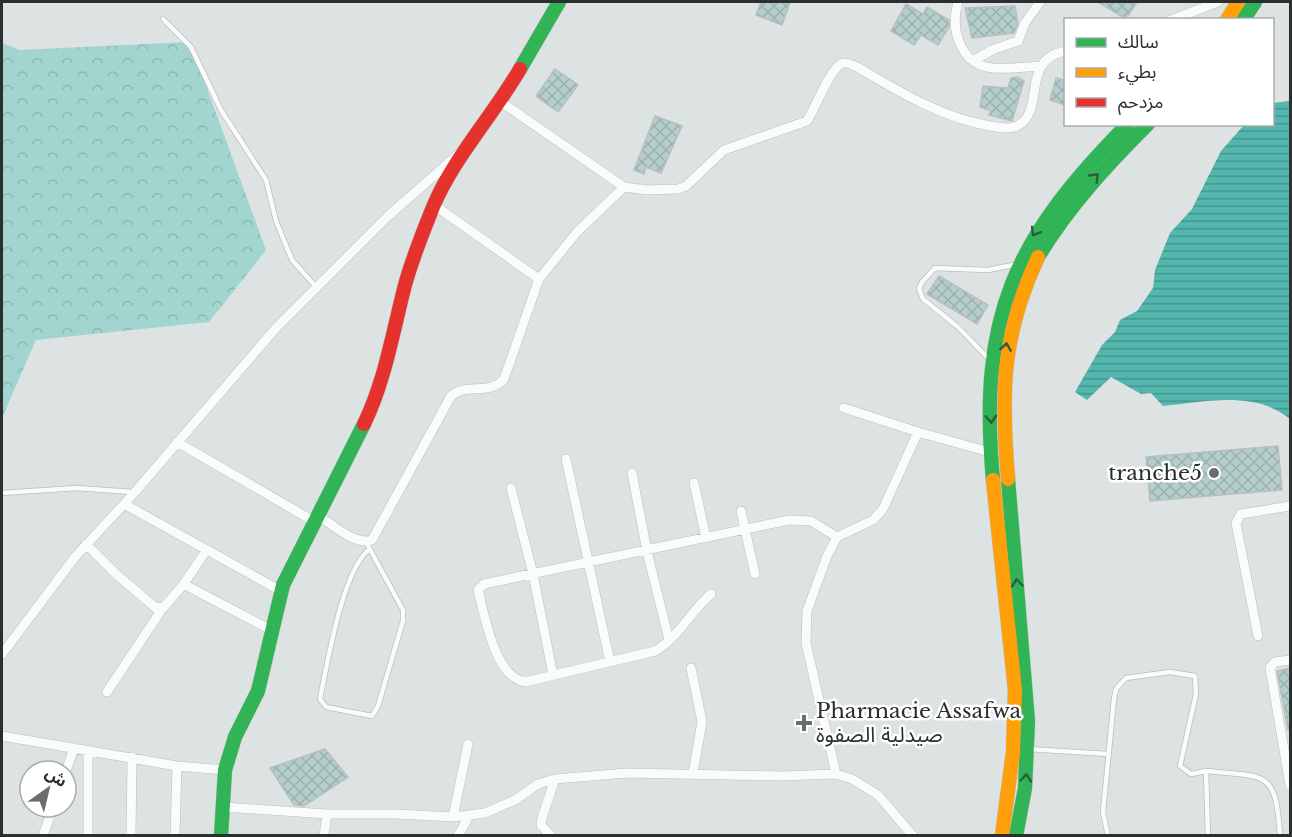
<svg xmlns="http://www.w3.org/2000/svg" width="1292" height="837" font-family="'Libre Baskerville','Noto Sans Arabic',serif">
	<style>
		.forest { fill: url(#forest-crowns) }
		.water { fill: url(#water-rules) }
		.building { fill: url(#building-cross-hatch); stroke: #babebe; stroke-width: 1.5 }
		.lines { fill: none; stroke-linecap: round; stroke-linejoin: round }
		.lane-casing { stroke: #babfbe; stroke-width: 6 }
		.street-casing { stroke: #babfbe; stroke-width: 10 }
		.fast-casing { stroke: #babfbe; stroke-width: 15 }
		.slow-casing { stroke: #babfbe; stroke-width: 15 }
		.jam-casing { stroke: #babfbe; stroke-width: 15 }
		.lane { stroke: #fafbfb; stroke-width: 4.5 }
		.street { stroke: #fafbfb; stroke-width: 9 }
		.fast { stroke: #30b455; stroke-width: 14 }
		.slow { stroke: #ff9f0a; stroke-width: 14 }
		.jam { stroke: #e5322d; stroke-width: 14 }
		.oneway { stroke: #2d5e3c }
		.poi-dot { fill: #696e6d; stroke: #fff; stroke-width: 2 }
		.labels { text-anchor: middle; stroke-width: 5; stroke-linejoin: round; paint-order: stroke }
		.poi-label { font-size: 21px; fill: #2b2f2e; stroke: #fff; text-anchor: end }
	</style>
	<defs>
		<pattern id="forest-crowns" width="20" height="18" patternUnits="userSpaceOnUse" patternTransform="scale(1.5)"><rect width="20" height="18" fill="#a2d5cf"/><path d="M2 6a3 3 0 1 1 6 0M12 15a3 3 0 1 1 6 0" fill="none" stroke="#8cb7b2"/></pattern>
		<pattern id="water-rules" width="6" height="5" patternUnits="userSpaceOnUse" patternTransform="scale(1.5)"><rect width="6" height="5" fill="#53b7ae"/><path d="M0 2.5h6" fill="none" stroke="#45958e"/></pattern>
		<pattern id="building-cross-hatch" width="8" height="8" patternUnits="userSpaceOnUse" patternTransform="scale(1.5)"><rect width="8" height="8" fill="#b4cecb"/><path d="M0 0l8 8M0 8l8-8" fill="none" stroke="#9bb1af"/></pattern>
	</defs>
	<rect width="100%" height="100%" fill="#dde3e2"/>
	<path class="forest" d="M190 42 266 250 209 322 36 340 2 418V43L19 50Z"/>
	<path class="water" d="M1290 101V419C1255 390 1205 402 1163 406L1151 393 1141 394 1111 377 1087 400 1075 392 1102 345 1115 332 1120 320 1137 311 1153 288 1155 270 1170 233 1192 209 1221 151 1244 125 1272 124 1273 103Z"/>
	<path class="building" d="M761 2H790L782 25 756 15Z
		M1098 2H1137L1126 19Z
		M906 4 923 14 927 7 949 20V27L938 45 921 35 914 45 891 31Z
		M1015 6 1018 24 1014 33 972 38 965 8Z
		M555 69 578 85 558 112 536 96Z
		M1017 77 1024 81 1012 121 989 115 991 111 980 107 983 86 1008 88 1011 78Z
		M1056 78 1065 80V105L1050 100Z
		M655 116 682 126 661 173 646 167 644 174 634 170Z
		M939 276 988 305 977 324 927 294Z
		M1278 446 1282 490 1150 501 1146 457Z
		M1290 668V730H1288L1277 671Z
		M325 749 348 777 304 806 294 805 270 768Z"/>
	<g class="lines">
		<g class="lane-casing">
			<path id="lane" d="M163 19 191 47 221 110 266 180 276 221 292 260 317 288
				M989 359 958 327 923 299 919 289 922 282 935 268 988 270 1033 261
				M2 493 76 488 133 492
				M366 542 403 610V621L378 706 372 716 326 707 320 699C327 665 343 567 370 549
				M1028 749 1108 754
				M1108 836 1103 812 1114 699 1116 689 1126 678 1170 672 1195 676 1196 694 1180 766 1191 774 1206 771
				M1208 836 1206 771C1266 777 1276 769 1280 836"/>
		</g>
		<g class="street-casing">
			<path id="street" d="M958 2C950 29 960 65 993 68 1009 69 1026 67 1041 66
				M1171 20 1218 2
				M973 61 992 50 1018 41 1025 23 1040 2
				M501 102 624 187 647 190 678 189 686 186 724 150 807 121C815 109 831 66 843 63 847 62 852 65 857 67 900 92 940 117 990 126 998 127 1010 130 1017 126 1047 111 1019 59 1066 51
				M434 205 539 279
				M844 408 918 432
				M177 442 315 522
				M566 459 610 662
				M632 473 647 551 669 640
				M694 483 706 538
				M511 488 533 574 553 675
				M124 504 281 591
				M741 511 755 574
				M319 516C332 524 355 546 372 540L451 396C467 382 489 396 504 379L539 279 577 232 624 187
				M86 544 116 574 156 608 164 607 183 585 187 586 271 630
				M183 585 206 551
				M711 594C691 611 678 638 655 651L525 682C495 677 485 617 478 590L484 584 789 520 811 521 837 537
				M1258 636 1236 523 1241 514 1290 506
				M2 654 75 557 135 492 275 329 387 217 461 152
				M1290 660 1275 662 1270 668 1290 785
				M691 668 702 722 693 773
				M107 692 162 609
				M2 736 177 766 225 770
				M88 750V836
				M66 771 74 748
				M836 774 806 643 807 611 827 556 837 537 873 520 883 509 918 432 993 453
				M224 807 327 814H397L453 817 485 813 515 800 538 784 555 779 627 773 782 776 836 774 852 779 878 795 913 836
				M453 817 468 744
				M43 836 53 807
				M131 836 132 757
				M175 836 177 766
				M324 836 327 814
				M458 836 469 816
				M551 836 541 825 542 818 555 779"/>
		</g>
		<g class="fast-casing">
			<path id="fast" d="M1243 20 1255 2
				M520 69 559 2
				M1038 257C1068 207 1107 165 1148 124
				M1008 479 1028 721 1025 788 1016 836
				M993 480C978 315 1014 239 1128 124
				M221 836 225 770 235 737 258 691 283 585 364 424"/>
		</g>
		<g class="slow-casing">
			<path id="slow" d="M1227 20 1238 2
				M1008 479C1001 394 1001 336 1038 257
				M993 480 1015 690 1013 752 1002 836"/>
		</g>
		<g class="jam-casing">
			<path id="jam" d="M364 424C385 381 393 331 405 285 412 259 423 232 433 207 452 160 494 114 520 69"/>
		</g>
		<use href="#lane" class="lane"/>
		<use href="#street" class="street"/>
		<use href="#fast" class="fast"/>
		<use href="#slow" class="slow"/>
		<use href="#jam" class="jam"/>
	</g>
	<defs><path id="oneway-chevron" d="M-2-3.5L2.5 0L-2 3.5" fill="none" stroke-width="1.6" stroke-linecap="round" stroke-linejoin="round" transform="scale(1.5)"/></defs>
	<g class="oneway">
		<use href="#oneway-chevron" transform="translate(1095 177) rotate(-46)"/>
		<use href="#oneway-chevron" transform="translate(1035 232) rotate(121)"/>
		<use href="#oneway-chevron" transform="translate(1006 347) rotate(-81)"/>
		<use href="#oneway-chevron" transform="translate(991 419) rotate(87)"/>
		<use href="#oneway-chevron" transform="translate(1017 583) rotate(-95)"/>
		<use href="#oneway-chevron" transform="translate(1026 778) rotate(-85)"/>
	</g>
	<g class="poi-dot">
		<circle cx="1214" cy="473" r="6"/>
		<path d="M801 714h6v6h6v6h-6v6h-6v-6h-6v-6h6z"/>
	</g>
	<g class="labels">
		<g class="poi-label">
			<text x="1202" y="480">tranche5</text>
			<text x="816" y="718" text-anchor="start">Pharmacie Assafwa<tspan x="816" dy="24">صيدلية الصفوة</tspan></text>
		</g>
	</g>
	<rect width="1292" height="837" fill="none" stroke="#2b2f2e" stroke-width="6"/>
	<rect x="1064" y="18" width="210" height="108" fill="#ffffff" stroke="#aaacab" stroke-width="1.5"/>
	<rect x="1076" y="38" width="30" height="9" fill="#30b455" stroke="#aaacab" stroke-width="1.5"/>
	<text x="1118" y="48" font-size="18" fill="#2b2f2e">سالك</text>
	<rect x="1076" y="68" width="30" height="9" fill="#ff9f0a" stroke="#aaacab" stroke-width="1.5"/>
	<text x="1118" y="78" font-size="18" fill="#2b2f2e">بطيء</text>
	<rect x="1076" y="98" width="30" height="9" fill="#e5322d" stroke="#aaacab" stroke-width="1.5"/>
	<text x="1118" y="108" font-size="18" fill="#2b2f2e">مزدحم</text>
	<g transform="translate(48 789) rotate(34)"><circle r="28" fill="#ffffff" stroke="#aaacab" stroke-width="1.5"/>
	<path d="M0-4.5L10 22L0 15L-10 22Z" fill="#696e6d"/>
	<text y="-9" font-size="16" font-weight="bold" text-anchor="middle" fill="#2b2f2e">ش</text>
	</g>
</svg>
